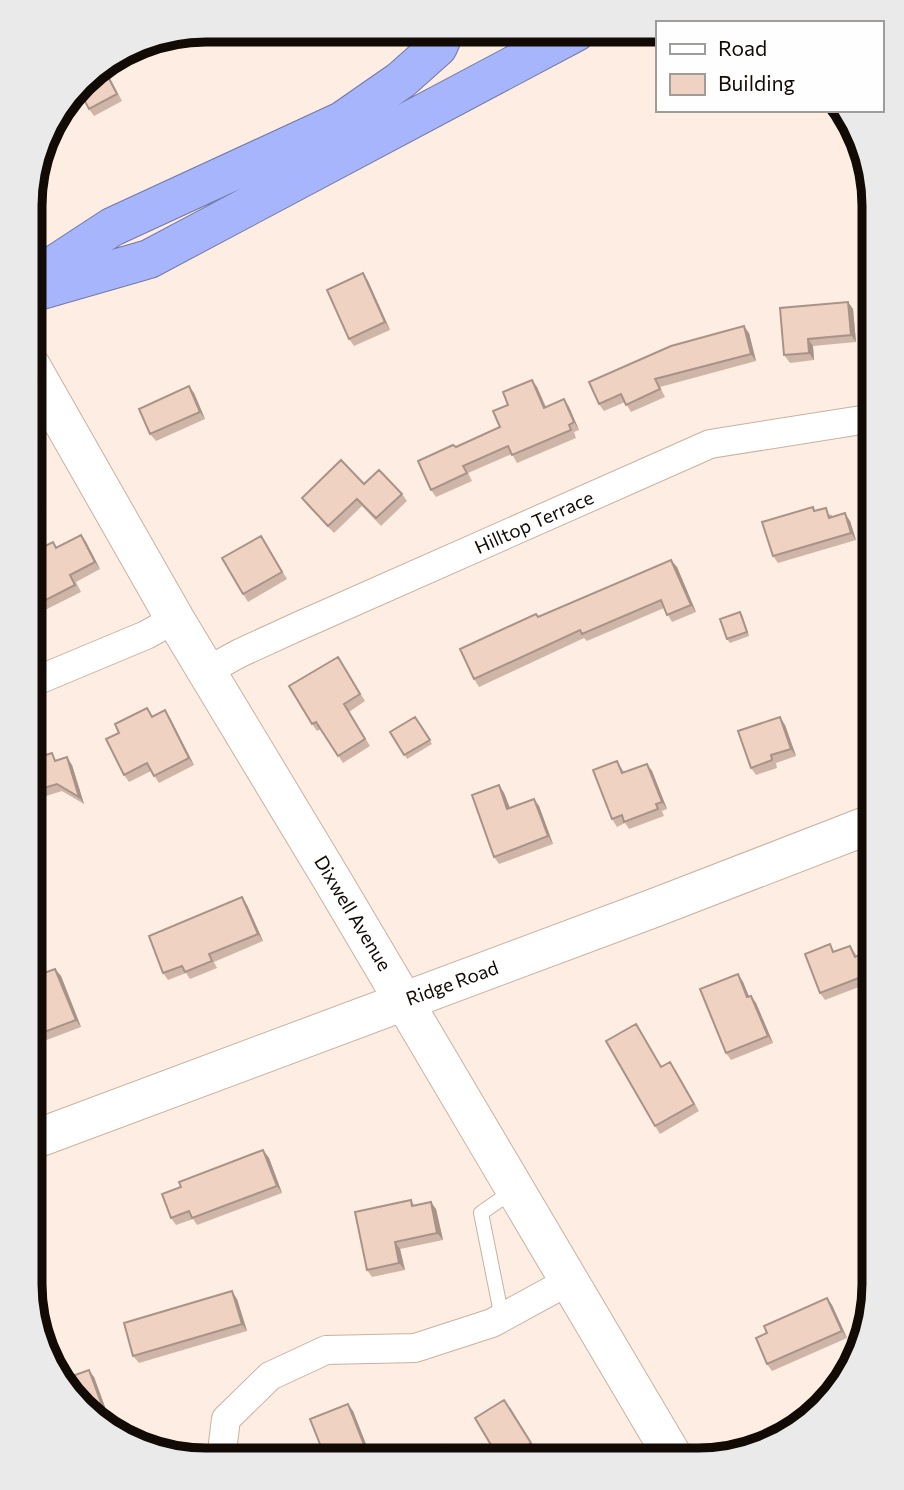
<svg xmlns="http://www.w3.org/2000/svg" width="904" height="1490" font-family="Commissioner,sans-serif">
	<style>
		.lines { fill: none; stroke-linecap: round; stroke-linejoin: round }
		.lane-casing { stroke: #cab19e; stroke-width: 16 }
		.street-casing { stroke: #cab19e; stroke-width: 30 }
		.secondary-casing { stroke: #cab19e; stroke-width: 40 }
		.highway-casing { stroke: #7279a6; stroke-width: 40 }
		.lane { stroke: #fff; stroke-width: 14 }
		.street { stroke: #fff; stroke-width: 28 }
		.secondary { stroke: #fff; stroke-width: 38 }
		.highway { stroke: #a6b5fc; stroke-width: 38 }
		.wall { fill: #ceb5a7 }
		.shaded-wall { fill: #a89388 }
		.building { fill: #f0d2c2; stroke: #a89388; stroke-width: 2 }
		.labels { text-anchor: middle; stroke-width: 5; stroke-linejoin: round; paint-order: stroke }
		.street-label { font-size: 19px; fill: #120a05; stroke: #fefefe }
		.rim { fill: none; stroke: #120a05; stroke-width: 9 }
	</style>
	<rect width="100%" height="100%" fill="#feede2"/>
	<g class="lines">
		<g class="lane-casing">
			<path id="lane" d="M502 1318 481 1213 514 1190"/>
		</g>
		<g class="street-casing">
			<path id="street" d="M207 671 240 653 299 626 710 444 874 418
				M31 683 146 635 175 619
				M221 1459 226 1419 270 1376 326 1350 415 1348 492 1323 569 1281"/>
		</g>
		<g class="secondary-casing">
			<path id="secondary" d="M31 366 175 619 334 883 675 1460
				M30 1141 654 908 874 823"/>
		</g>
		<g class="highway-casing">
			<path id="highway" d="M31 280 112 227 342 121 401 80 438 47 445 31
				M31 293 149 259 576 32"/>
		</g>
		<use href="#lane" class="lane"/>
		<use href="#street" class="street"/>
		<use href="#secondary" class="secondary"/>
		<use href="#highway" class="highway"/>
	</g>
	<path class="wall" d="M110 78 122 101 94 116 89 109Z
		M44 143 50 154 38 161Z
		M363 273 368 281 390 330 354 346 349 339Z
		M848 302 853 309 856 342 813 346 814 360 790 363 784 355Z
		M749 333 756 361 660 387 665 397 631 412 625 402 604 411 599 404Z
		M537 387 546 407 564 399 569 407 579 430 574 432 576 438 517 463 512 454 468 473 472 481 436 497 431 490 456 447 500 427 508 405Z
		M194 393 205 419 156 441 150 434Z
		M364 484 402 494 407 501 381 526 362 506 334 533 307 505 302 498Z
		M816 511 832 515V517L850 521 856 540 778 563 773 556Z
		M81 535 86 542 100 569 76 582 81 592 45 610 40 603 57 548Z
		M261 536 287 579 248 602 243 594Z
		M677 567 696 612 672 622 664 608 587 641 584 638 479 687 474 679 538 617Z
		M742 615 749 636 730 643 727 639Z
		M338 657 365 701 349 712 370 746 343 763 321 729 317 731 312 724Z
		M153 716 170 718 194 765 159 783 151 771 129 782 124 775 119 733Z
		M415 717 432 744 407 759 390 732Z
		M785 725 796 756 776 763 777 768 756 775 751 768Z
		M30 760H57L72 765 84 804 62 791 30 801Z
		M617 761 624 772 647 764 652 771 667 809 662 811 664 816 629 829 625 823 617 827 612 819Z
		M499 785 504 793 510 808 534 799 539 806 553 844 499 864 494 857Z
		M247 905 263 941 214 962 217 968 190 979 186 973 168 980 163 973Z
		M850 946 857 956 874 949V992L870 994 864 985 825 1000 820 993 835 952Z
		M55 969 61 976 81 1027 36 1044 32 1038H30V996L36 994Z
		M738 974 743 982 749 996H751L756 1003 773 1043 731 1060 726 1053Z
		M636 1024 661 1066 675 1069 699 1111 660 1134 655 1126Z
		M263 1150 269 1158 282 1193 197 1225 193 1219 176 1225 171 1218 181 1187Z
		M411 1200 414 1205 436 1209 443 1240 400 1249 405 1270 372 1277 367 1270Z
		M827 1298 832 1305 847 1338 772 1371 767 1364V1333Z
		M237 1299 247 1331 139 1363 133 1356Z
		M94 1377 112 1426 108 1428 98 1424 64 1379Z
		M510 1407 536 1450 520 1460H500Z
		M353 1411 371 1457 366 1459H326Z"/>
	<path class="shaded-wall" d="M363 273 368 281 390 330 385 322Z
		M848 302 853 309 856 342 851 335Z
		M744 326 749 333 756 361 751 354Z
		M808 339 813 346 814 360 809 353Z
		M532 380 537 387 549 415 544 408Z
		M189 386 194 393 205 419 200 412Z
		M564 399 569 407 579 430 574 422Z
		M845 513 850 521 856 540 851 533Z
		M81 535 86 542 100 569 95 562Z
		M671 560 677 567 696 612 691 605Z
		M740 612 742 615 749 636 747 632Z
		M165 710 170 718 194 765 189 758Z
		M780 717 785 725 796 756 791 749Z
		M67 757 72 765 84 804 79 797Z
		M647 764 652 771 667 809 662 802Z
		M499 785 504 793 513 816 507 809Z
		M534 799 539 806 553 844 548 836Z
		M242 897 247 905 263 941 258 934Z
		M55 969 61 976 81 1027 76 1020Z
		M738 974 743 982 752 1004 747 997Z
		M751 996 756 1003 773 1043 768 1036Z
		M263 1150 269 1158 282 1193 277 1186Z
		M431 1202 436 1209 443 1240 437 1233Z
		M395 1242 400 1249 405 1270 399 1263Z
		M232 1291 237 1299 247 1331 242 1324Z
		M827 1298 832 1305 847 1338 842 1331Z
		M89 1370 94 1377 112 1426 107 1419Z
		M348 1404 353 1411 371 1457 366 1450Z"/>
	<path class="building" d="M105 71 117 94 89 109 78 88 83 82Z
		M363 273 385 322 349 339 327 290Z
		M848 302 851 335 808 339 809 353 784 355 780 308Z
		M744 326 751 354 655 379 660 389 626 405 621 394 599 404 589 382 671 346Z
		M532 380 544 408 564 399 574 422 569 425 571 430 512 455 508 446 463 466 467 473 431 490 418 461 453 445 456 447 500 427 493 411 508 405 503 392Z
		M189 386 200 412 150 434 139 409Z
		M341 460 364 484 379 470 402 494 376 518 357 499 328 526 302 498Z
		M813 507 814 511 826 508 829 518 845 513 851 533 773 556 762 522Z
		M81 535 95 562 70 575 75 585 40 603 31 585V553L53 542 56 548Z
		M261 536 282 572 243 594 222 558Z
		M671 560 691 605 667 615 661 600 582 634 580 630 474 679 460 649 536 614 538 617Z
		M740 612 747 632 727 639 720 619Z
		M338 657 360 694 344 704 365 739 338 756 316 722 312 724 289 686Z
		M147 708 152 717 165 710 189 758 154 776 147 763 124 775 106 739 119 733 115 724Z
		M415 717 430 740 404 755 390 732Z
		M780 717 791 749 771 755 772 760 751 768 738 731Z
		M52 753 55 761 67 757 79 797 57 784 30 792V760Z
		M617 761 622 773 647 764 662 802 656 804 658 809 624 822 622 815 612 819 593 770Z
		M499 785 507 809 534 799 548 836 494 857 472 795Z
		M242 897 258 934 209 954 212 961 185 972 182 966 163 973 149 936Z
		M830 944 833 952 850 946 855 957 874 949V983L865 987 861 977 820 993 805 954Z
		M55 969 76 1020 31 1037 30 1034V996L36 994 30 978Z
		M738 974 747 997 751 996 768 1036 726 1053 700 989Z
		M636 1024 661 1067 670 1062 694 1104 655 1126 606 1041Z
		M263 1150 277 1186 192 1218 189 1211 171 1218 162 1194 181 1187 179 1182Z
		M411 1200 412 1206 431 1202 437 1233 395 1242 399 1263 367 1270 355 1212Z
		M874 1281V1295L869 1283Z
		M232 1291 242 1324 133 1356 124 1323Z
		M827 1298 842 1331 767 1364 756 1338 767 1333 764 1326Z
		M89 1370 107 1419 98 1423 64 1379Z
		M504 1400 531 1443 503 1460H500L475 1418Z
		M348 1404 366 1450 342 1459H326L310 1419Z
		M445 1445 451 1460 420 1459 419 1456Z"/>
	<g class="labels">
		<g class="street-label">
			<text transform="translate(534 522) rotate(-24)" y="7">Hilltop Terrace</text>
			<text transform="translate(353 913) rotate(59)" y="7">Dixwell Avenue</text>
			<text transform="translate(452 983) rotate(-20)" y="7">Ridge Road</text>
		</g>
	</g>
	<path d="M0 0H904V1490H0ZM206 42H698A164 164 0 0 1 862 206V1284A164 164 0 0 1 698 1448H206A164 164 0 0 1 42 1284V206A164 164 0 0 1 206 42Z" fill="#ebeaea" fill-rule="evenodd"/>
	<path class="rim" d="M206 42H698A164 164 0 0 1 862 206V1284A164 164 0 0 1 698 1448H206A164 164 0 0 1 42 1284V206A164 164 0 0 1 206 42Z"/>
	<rect x="656" y="21" width="228" height="91" fill="#fefefe" stroke="#a09c9a" stroke-width="2"/>
	<rect x="670" y="44" width="35" height="10" fill="#ffffff" stroke="#a09c9a" stroke-width="2"/>
	<text x="718" y="56" font-size="21" fill="#120a05">Road</text>
	<rect x="670" y="74" width="35" height="21" fill="#f0d2c2" stroke="#a09c9a" stroke-width="2"/>
	<text x="718" y="91" font-size="21" fill="#120a05">Building</text>
</svg>
